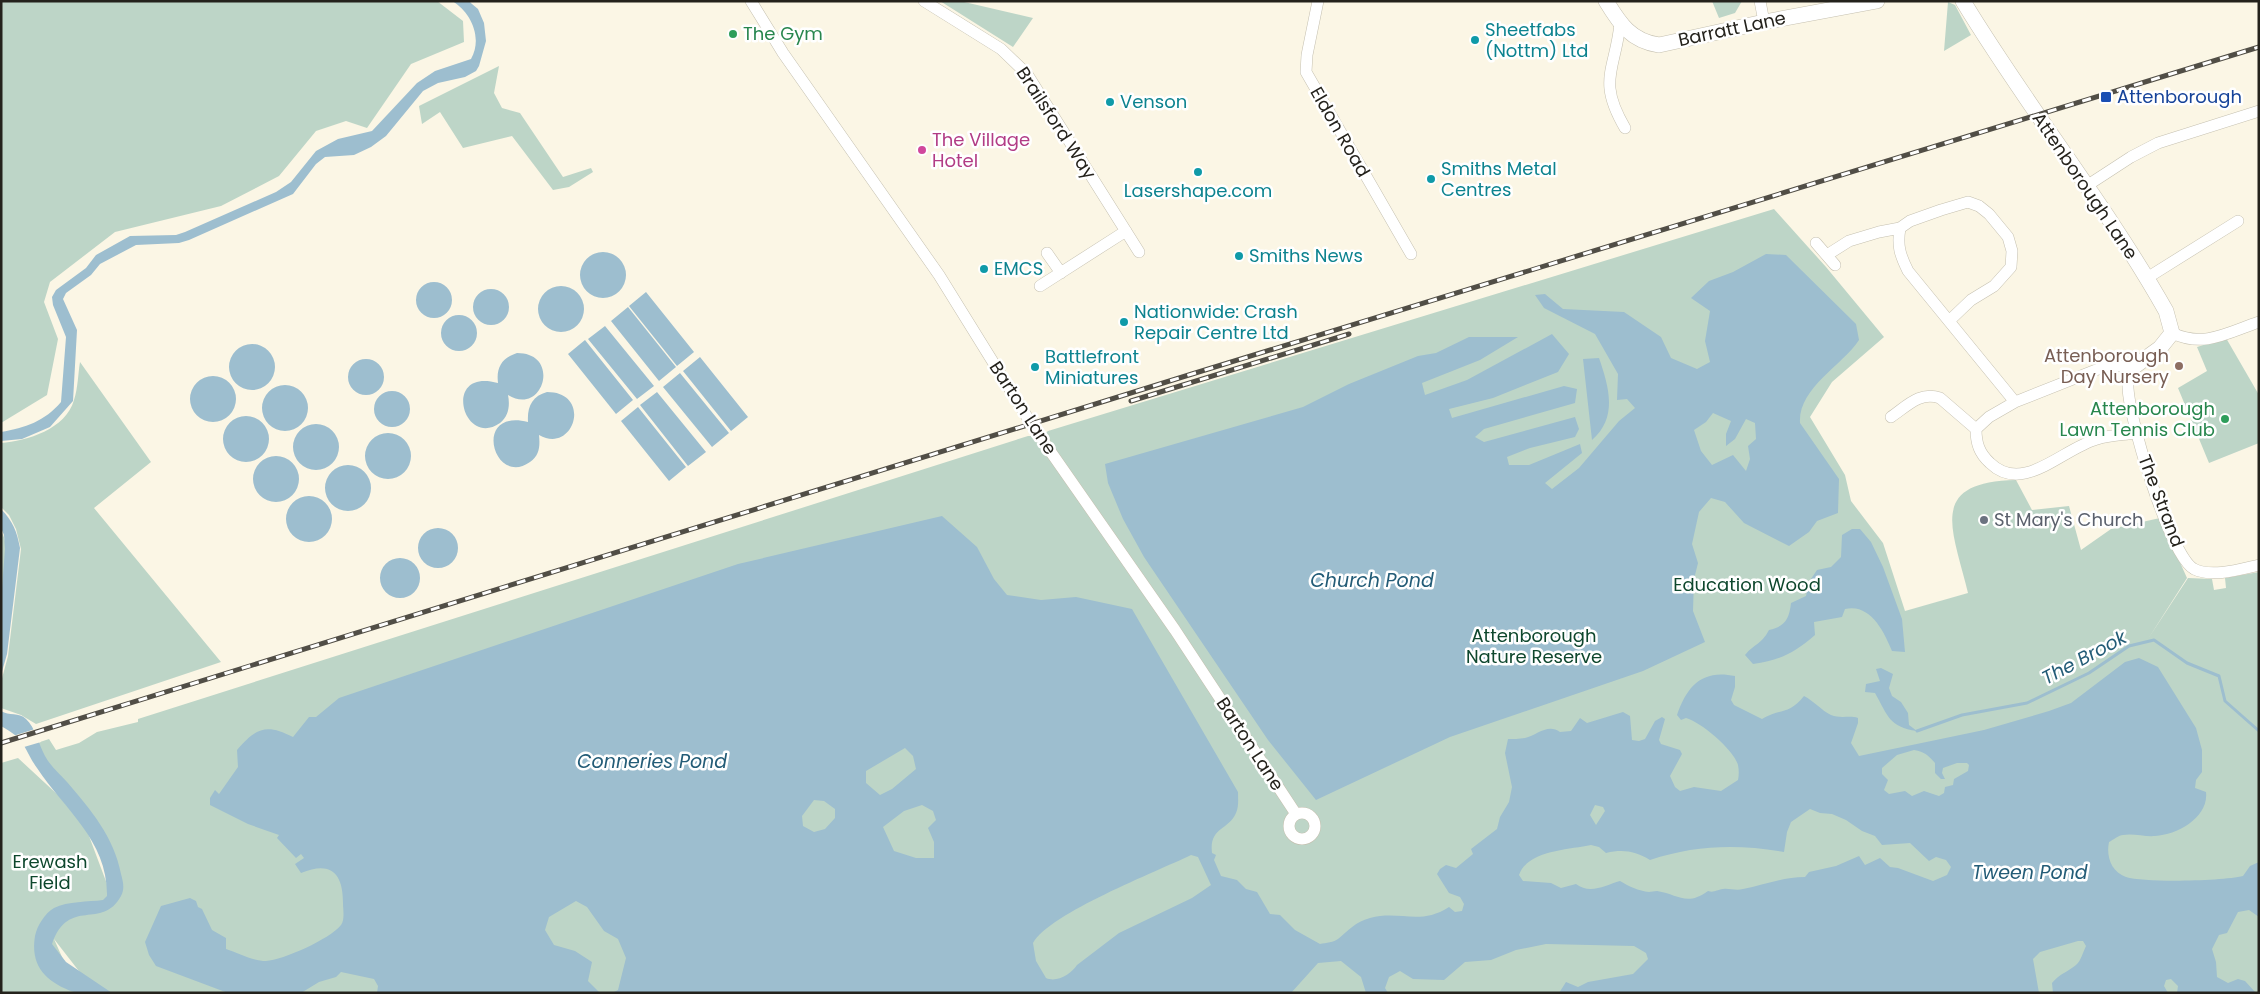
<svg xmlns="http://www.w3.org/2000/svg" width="2260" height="994" font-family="Poppins,sans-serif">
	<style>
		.green { fill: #bdd5c7 }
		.water { fill: #9dbecf; fill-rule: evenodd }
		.pier { fill: #fbf6e5 }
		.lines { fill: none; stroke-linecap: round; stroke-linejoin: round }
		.stream { stroke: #9dbecf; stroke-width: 3 }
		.street-casing { stroke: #c5c0b0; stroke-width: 12 }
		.secondary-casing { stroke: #c5c0b0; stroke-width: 16 }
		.street { stroke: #fff; stroke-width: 11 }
		.secondary { stroke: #fff; stroke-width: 15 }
		.rail-casing { stroke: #514e46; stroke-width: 5 }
		.rail { stroke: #fff; stroke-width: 3; stroke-dasharray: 9; stroke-linecap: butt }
		.leisure-dot { fill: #2e9e5b; stroke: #fff; stroke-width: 2 }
		.culture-dot { fill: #0f9aa8; stroke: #fff; stroke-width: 2 }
		.transit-dot { fill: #1a4fb4; stroke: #fff; stroke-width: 2 }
		.hotel-dot { fill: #d1479c; stroke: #fff; stroke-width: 2 }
		.education-dot { fill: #8d6e63; stroke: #fff; stroke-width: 2 }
		.worship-dot { fill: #6b7280; stroke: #fff; stroke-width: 2 }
		.labels { text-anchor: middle; stroke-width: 5; stroke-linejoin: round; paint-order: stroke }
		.street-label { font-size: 18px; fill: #24221c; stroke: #fff }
		.culture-label { font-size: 18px; fill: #0d838f; stroke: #fff; text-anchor: start }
		.leisure-label { font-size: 18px; fill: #27864d; stroke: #fff; text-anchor: start }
		.transit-label { font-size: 18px; fill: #164399; stroke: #fff; text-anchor: start }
		.hotel-label { font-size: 18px; fill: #b23c85; stroke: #fff; text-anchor: start }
		.education-label { font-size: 18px; fill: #785e54; stroke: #fff; text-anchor: end }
		.worship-label { font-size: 18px; fill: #5b616d; stroke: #fff; text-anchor: start }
		.park-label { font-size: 18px; fill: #0e472d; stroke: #fff }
		.water-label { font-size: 19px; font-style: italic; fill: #235c77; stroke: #fff }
	</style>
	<rect width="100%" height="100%" fill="#fbf6e5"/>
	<path class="green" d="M1 1H437L463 21 464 42 411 64 367 128 346 121 316 131 279 176 221 206 115 232 50 282 44 302 58 339 47 395 1 423Z
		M940 1H960L1033 18 1013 47Z
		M1712 1H1742L1735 13 1719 18Z
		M1948 2 1955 5 1971 35 1944 51Z
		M499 66 494 93 502 108 520 113 563 177 591 168 593 172 569 187 553 190 512 136 463 148 440 112 422 124 419 106Z
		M1774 209 1826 267 1884 337 1832 382 1810 417 1845 475 1851 501 1883 543 1905 611 1968 593C1953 530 1926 482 2016 480L2032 510 2069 506 2081 550 2111 529 2160 518 2187 578 2148 639 2188 578 2212 579 2214 590 2226 588 2225 578 2259 572V993H96L54 939 78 993H1V763L18 758 58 795 86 828 113 900 107 863 90 827 28 746 49 739 56 750 79 743 97 732 138 722V719L1028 436H1031L1035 441 1048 431Z
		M2226 338 2259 395V443L2209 463 2178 388 2207 371 2197 347Z
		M80 362 151 462 94 508 221 662 36 724 21 715 1 708V682L8 656 21 549 16 529 9 515 1 507V443C27 441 66 429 74 400 78 388 78 374 80 362Z
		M1 532C11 542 3 586 1 601Z"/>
	<path class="water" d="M452 1H469L472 4 478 9 484 23 486 41 479 66 476 71 465 77 438 83 423 91 386 136 371 147 354 155 325 157 316 164 293 194 189 240 179 243 136 245 100 264 91 275 66 293 63 299 77 330 73 401 50 427 22 439 1 441V432C25 428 45 421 61 402L66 337 53 305 52 297 56 290 86 268 96 255 130 236 176 235 185 232 276 192 291 182 316 151 338 139 372 131 417 83 435 71 471 59C483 38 471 12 452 1Z
		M580 275a23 23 0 1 1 46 0a23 23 0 1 1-46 0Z
		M1766 254 1786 255 1856 324 1859 340C1842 366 1798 388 1800 423L1839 479 1838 513 1817 521 1809 532 1789 546 1744 523 1725 502 1711 498 1699 512 1692 544 1698 563 1694 579 1693 611 1705 642 1643 671 1450 737 1316 800 1268 740 1144 557 1123 519 1108 483 1105 464 1303 407 1349 384 1418 356 1436 353 1469 337H1518L1480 360 1422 383 1425 395 1467 380 1552 334 1569 354 1558 372 1493 398 1449 409 1452 418 1564 386 1577 389 1575 403 1484 429 1475 437 1484 442 1575 417 1579 429 1575 437 1530 448 1507 457 1509 465H1529L1580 444 1582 453 1545 483 1552 489 1579 468 1619 421 1635 408 1627 399 1617 400 1618 374 1595 334 1544 308 1535 295 1545 294 1563 309 1624 312 1661 337 1671 358 1697 369 1710 362 1705 341 1710 311 1691 298 1709 281 1733 272ZM1713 413 1731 421 1726 434V446L1735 439 1746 419 1755 423 1756 439 1748 446 1750 459 1746 471 1733 455 1712 465 1701 451 1694 430 1706 422Z
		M416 300a18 18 0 1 1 36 0a18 18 0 1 1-36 0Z
		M538 309a23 23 0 1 1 46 0a23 23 0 1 1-46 0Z
		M473 307a18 18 0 1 1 36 0a18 18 0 1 1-36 0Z
		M646 292 694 352 677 366 629 306Z
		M628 307 676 367 659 381 611 321Z
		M441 333a18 18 0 1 1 36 0a18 18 0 1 1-36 0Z
		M605 326 654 386 637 399 588 339Z
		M585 340 633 400 616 414 568 354Z
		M229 367a23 23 0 1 1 46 0a23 23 0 1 1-46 0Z
		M517 353C562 353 543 417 508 395 510 405 509 416 500 423 463 449 441 367 498 383 496 367 502 358 517 353Z
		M700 357 748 417 731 431 683 371Z
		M1599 358C1609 387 1618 417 1592 440L1583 359Z
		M348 377a18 18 0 1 1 36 0a18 18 0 1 1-36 0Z
		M680 373 729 433 712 447 663 387Z
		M190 399a23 23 0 1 1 46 0a23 23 0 1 1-46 0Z
		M262 408a23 23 0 1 1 46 0a23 23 0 1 1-46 0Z
		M374 409a18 18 0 1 1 36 0a18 18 0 1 1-36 0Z
		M547 392C593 392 574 455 539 435 540 445 540 455 530 462 494 488 471 408 528 422 527 407 532 396 547 392Z
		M657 392 706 452 688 466 640 405Z
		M638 407 686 467 669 481 621 421Z
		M223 439a23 23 0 1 1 46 0a23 23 0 1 1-46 0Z
		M293 447a23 23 0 1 1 46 0a23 23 0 1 1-46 0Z
		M365 456a23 23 0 1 1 46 0a23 23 0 1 1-46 0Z
		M253 479a23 23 0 1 1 46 0a23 23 0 1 1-46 0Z
		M325 488a23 23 0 1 1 46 0a23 23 0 1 1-46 0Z
		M286 519a23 23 0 1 1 46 0a23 23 0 1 1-46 0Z
		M1 509C13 521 17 532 20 548L7 654 1 675V601L5 549 4 535 1 528Z
		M942 516 977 547 994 579 1007 595 1041 600 1076 597 1132 609 1238 792C1238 799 1239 806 1236 813 1228 831 1209 827 1212 853L1216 855 1214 860 1221 876 1237 880 1246 889 1257 892 1270 914 1280 915 1295 930 1320 944C1326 943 1334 942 1338 939 1349 930 1355 922 1370 918 1400 910 1420 926 1449 907L1455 912 1462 911 1464 904 1460 897 1449 893 1437 874 1440 869 1446 865 1456 868 1473 854 1471 849 1497 829 1500 817 1509 802 1512 787 1505 753 1508 739C1513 739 1519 739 1525 738 1537 735 1548 723 1560 732L1571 731 1580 718 1587 723 1623 712 1630 716 1632 740 1639 741 1645 739 1655 721 1662 717 1665 719 1659 740 1661 744 1680 750 1682 754 1670 776 1675 787 1680 791 1694 787 1721 791 1738 780C1739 775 1739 770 1738 765 1734 750 1701 722 1686 718L1681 720 1677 715C1687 686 1702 669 1735 676V687L1731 700 1734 705 1762 719C1781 708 1789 715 1804 696 1814 701 1821 710 1831 715 1841 719 1850 715 1858 718V723L1851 743 1859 756 1984 730 2049 711 2071 703 2125 662 2139 658 2158 667 2196 728 2202 750V772L2196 780 2195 788 2206 792C2209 817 2178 835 2155 836 2145 837 2133 833 2123 835 2119 835 2113 840 2109 842 2106 856 2111 872 2126 877 2145 883 2223 881 2243 876L2250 866 2259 862V917L2249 910 2238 912 2227 933 2219 935 2212 949 2216 962 2217 977 2228 983 2238 979 2245 981 2256 993H2177L2178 986 2171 979 2166 980 2164 986 2168 993H2053L2052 983C2060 973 2068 972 2076 965 2081 961 2083 952 2086 946L2083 941H2078L2040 952 2033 959 2039 993H1559L1566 982 1578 987 1588 982 1633 974 1648 959 1646 953 1634 946 1546 944 1516 950 1491 960 1465 962 1444 980 1413 979 1400 971 1389 977 1385 988 1388 993H1366L1361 977 1341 961 1318 963 1291 993H612L618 990 626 958 618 939 604 931 587 907 576 901 549 917 545 930 554 945 575 951 592 962 588 981 600 993H377L378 986 374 979 341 972 336 977 319 982 301 993H228L156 966 149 955 145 942 161 906 190 898 196 901 198 907 202 909 212 930 226 938V949C238 953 253 961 266 961 283 960 330 939 341 925 345 919 343 910 343 903 343 872 330 861 301 873L295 864 304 858 301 854 296 858 277 838 279 835 248 824 210 805V798L215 790 219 794 238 767 237 750C256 728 266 723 293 737L309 717H316L339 698 738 564ZM905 748 913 756 916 769 892 789 880 795 866 783V771ZM1914 750C1925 752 1928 755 1935 763V773L1941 779H1945L1942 773 1943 768 1957 763H1967L1969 765 1968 771 1954 779 1953 785 1945 787 1944 793 1939 796 1924 791 1912 796 1905 791 1889 794 1884 790 1888 780 1882 774V768L1897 755ZM814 800 824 801 835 809V818L825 829 814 832 803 826 802 816ZM922 805 933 811 936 820 928 828 934 842V858H916L894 851 883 827 904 811ZM1595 805 1603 807 1605 811 1596 825 1590 815ZM1810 809 1820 813 1832 814 1846 820 1862 831 1875 836 1882 845 1910 843 1929 861 1936 857 1946 860 1951 867 1947 875 1933 881 1898 868 1890 867 1880 858 1865 865 1859 856 1836 866 1809 872 1805 877C1783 877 1764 885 1743 889 1736 891 1729 888 1723 889 1716 890 1714 893 1708 891 1686 907 1678 894 1657 891 1654 891 1651 892 1649 892 1639 891 1628 886 1620 881 1606 885 1590 895 1576 884L1561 888 1551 883 1523 881 1519 875C1528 850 1568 850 1591 845L1599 847 1606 853C1623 849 1635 851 1650 860 1695 845 1738 844 1784 852L1787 832 1791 822ZM1191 855 1198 857 1211 885 1192 898 1119 933 1077 965C1071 974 1057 983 1046 978L1036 961 1033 943C1050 913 1156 872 1191 855Z
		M418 548a20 20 0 1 1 40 0a20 20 0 1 1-40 0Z
		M1852 529H1860L1871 542 1883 567 1902 619 1905 652 1892 651C1884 631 1870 603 1845 609L1842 617 1814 622 1815 635C1794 653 1781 660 1753 664L1745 655C1755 643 1761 645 1769 630 1785 626 1789 620 1791 603L1806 596 1809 582 1817 570 1831 567 1841 557 1842 535Z
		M380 578a20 20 0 1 1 40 0a20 20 0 1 1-40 0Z
		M1881 668 1893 674 1889 688 1892 696 1901 702 1908 713 1909 725 1917 731C1889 727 1888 716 1875 693L1865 692 1866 684 1880 681 1876 669Z
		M1 711C9 716 19 712 26 719 35 727 39 745 45 756 51 767 60 774 67 782 91 810 114 837 121 874 123 882 125 888 121 896 102 931 69 896 52 944L66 962 112 993C101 993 84 994 74 992 46 982 30 966 35 936 37 926 45 913 54 908 68 901 88 902 103 900L107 896C108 841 65 810 37 768 23 748 27 740 1 726Z"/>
	<path class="pier" d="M35 729 41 742 24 747 13 736Z"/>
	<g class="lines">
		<path class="stream" d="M1917 731 1962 715 2027 703 2089 673 2129 646 2154 640 2187 663 2219 676 2225 701 2259 731"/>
		<g class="street-casing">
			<path id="street" d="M751 1 783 53 939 275 1032 425 1175 630 1296 814
				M924 1 1001 49 1027 74 1139 252
				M1318 1 1307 55 1306 72 1411 254
				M1760 1 1764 22
				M1620 24C1615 71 1597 80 1625 128
				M2088 185 2131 157 2158 143 2259 111
				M1900 228C1897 246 1900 255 1908 271L2015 402
				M1816 243 1835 265
				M1047 253 1061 273
				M1827 255 1849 241 1879 232 1900 228 1910 221 1941 210 1968 202 1979 206 1989 214 2008 237 2012 251 2011 267 1994 286 1971 300 1949 321
				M2147 278 2238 221
				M1040 286 1126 231
				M2172 333C2204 348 2227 333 2259 322
				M1891 417C1907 406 1920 391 1940 398L1976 429
				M1976 429 1989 417 2015 402 2106 366H2135C2132 372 2129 377 2128 383 2126 412 2170 556 2194 569 2212 578 2241 569 2259 565
				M1976 429C1976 443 1979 453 1990 463 2023 495 2062 449 2097 439 2109 435 2123 435 2135 433
				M1289 826a13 13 0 1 1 26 0a13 13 0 1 1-26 0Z"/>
		</g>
		<g class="secondary-casing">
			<path id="secondary" d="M1606 1C1620 24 1631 41 1659 45L1764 22 1877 1
				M1963 1C2027 107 2105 203 2166 311L2172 333 2160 348 2135 366"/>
		</g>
		<use href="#street" class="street"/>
		<use href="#secondary" class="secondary"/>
		<g class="rail-casing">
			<path id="rail" d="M1131 401 1349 334
				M1 743 1192 374 2259 47"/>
		</g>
		<use href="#rail" class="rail"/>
	</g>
	<g class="leisure-dot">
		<circle cx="733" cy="34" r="5"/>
		<circle cx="2225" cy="419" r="5"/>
	</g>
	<g class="culture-dot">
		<circle cx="1475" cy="40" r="5"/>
		<circle cx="1110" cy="102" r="5"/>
		<circle cx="1198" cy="172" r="5"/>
		<circle cx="1431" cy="179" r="5"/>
		<circle cx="1239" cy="256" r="5"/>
		<circle cx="984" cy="269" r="5"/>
		<circle cx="1124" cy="322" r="5"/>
		<circle cx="1035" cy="367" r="5"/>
	</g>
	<rect class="transit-dot" x="2100" y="91" width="12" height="12" rx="2.5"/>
	<circle class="hotel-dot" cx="922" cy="150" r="5"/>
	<circle class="education-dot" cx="2179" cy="366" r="5"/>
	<circle class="worship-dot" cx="1984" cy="520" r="5"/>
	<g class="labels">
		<g class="street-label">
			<text transform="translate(1732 29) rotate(-12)" y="6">Barratt Lane</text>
			<text transform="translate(1056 123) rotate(57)" y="6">Brailsford Way</text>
			<text transform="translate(1340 132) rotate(60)" y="6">Eldon Road</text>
			<text transform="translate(2085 186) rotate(56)" y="6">Attenborough Lane</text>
			<text transform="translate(1023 408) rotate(57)" y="6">Barton Lane</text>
			<text transform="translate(2161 501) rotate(69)" y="6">The Strand</text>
			<text transform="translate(1250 744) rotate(57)" y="6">Barton Lane</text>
		</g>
		<g class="culture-label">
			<text x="1485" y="36">Sheetfabs<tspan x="1485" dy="21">(Nottm) Ltd</tspan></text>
			<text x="1120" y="108">Venson</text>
			<text x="1441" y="175">Smiths Metal<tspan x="1441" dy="21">Centres</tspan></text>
			<text x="1198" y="197" text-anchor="middle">Lasershape.com</text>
			<text x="1249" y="262">Smiths News</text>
			<text x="994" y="275">EMCS</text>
			<text x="1134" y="318">Nationwide: Crash<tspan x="1134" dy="21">Repair Centre Ltd</tspan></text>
			<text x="1045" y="363">Battlefront<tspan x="1045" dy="21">Miniatures</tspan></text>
		</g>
		<g class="leisure-label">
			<text x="743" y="40">The Gym</text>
			<text x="2215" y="415" text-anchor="end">Attenborough<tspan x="2215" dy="21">Lawn Tennis Club</tspan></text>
		</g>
		<g class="transit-label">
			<text x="2117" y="103">Attenborough</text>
		</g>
		<g class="hotel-label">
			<text x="932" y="146">The Village<tspan x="932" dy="21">Hotel</tspan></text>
		</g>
		<g class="education-label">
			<text x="2169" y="362">Attenborough<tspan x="2169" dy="21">Day Nursery</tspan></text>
		</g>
		<g class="worship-label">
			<text x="1994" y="526">St Mary's Church</text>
		</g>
		<g class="park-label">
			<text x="1747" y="591">Education Wood</text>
			<text x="1534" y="642">Attenborough<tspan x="1534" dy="21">Nature Reserve</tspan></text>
			<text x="50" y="868">Erewash<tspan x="50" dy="21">Field</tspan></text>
		</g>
		<g class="water-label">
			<text x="1372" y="587">Church Pond</text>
			<text transform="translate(2084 657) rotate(-28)" y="7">The Brook</text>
			<text x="652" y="768">Conneries Pond</text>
			<text x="2030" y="879">Tween Pond</text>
		</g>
	</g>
	<rect width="2260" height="994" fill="none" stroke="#24221c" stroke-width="5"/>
</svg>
